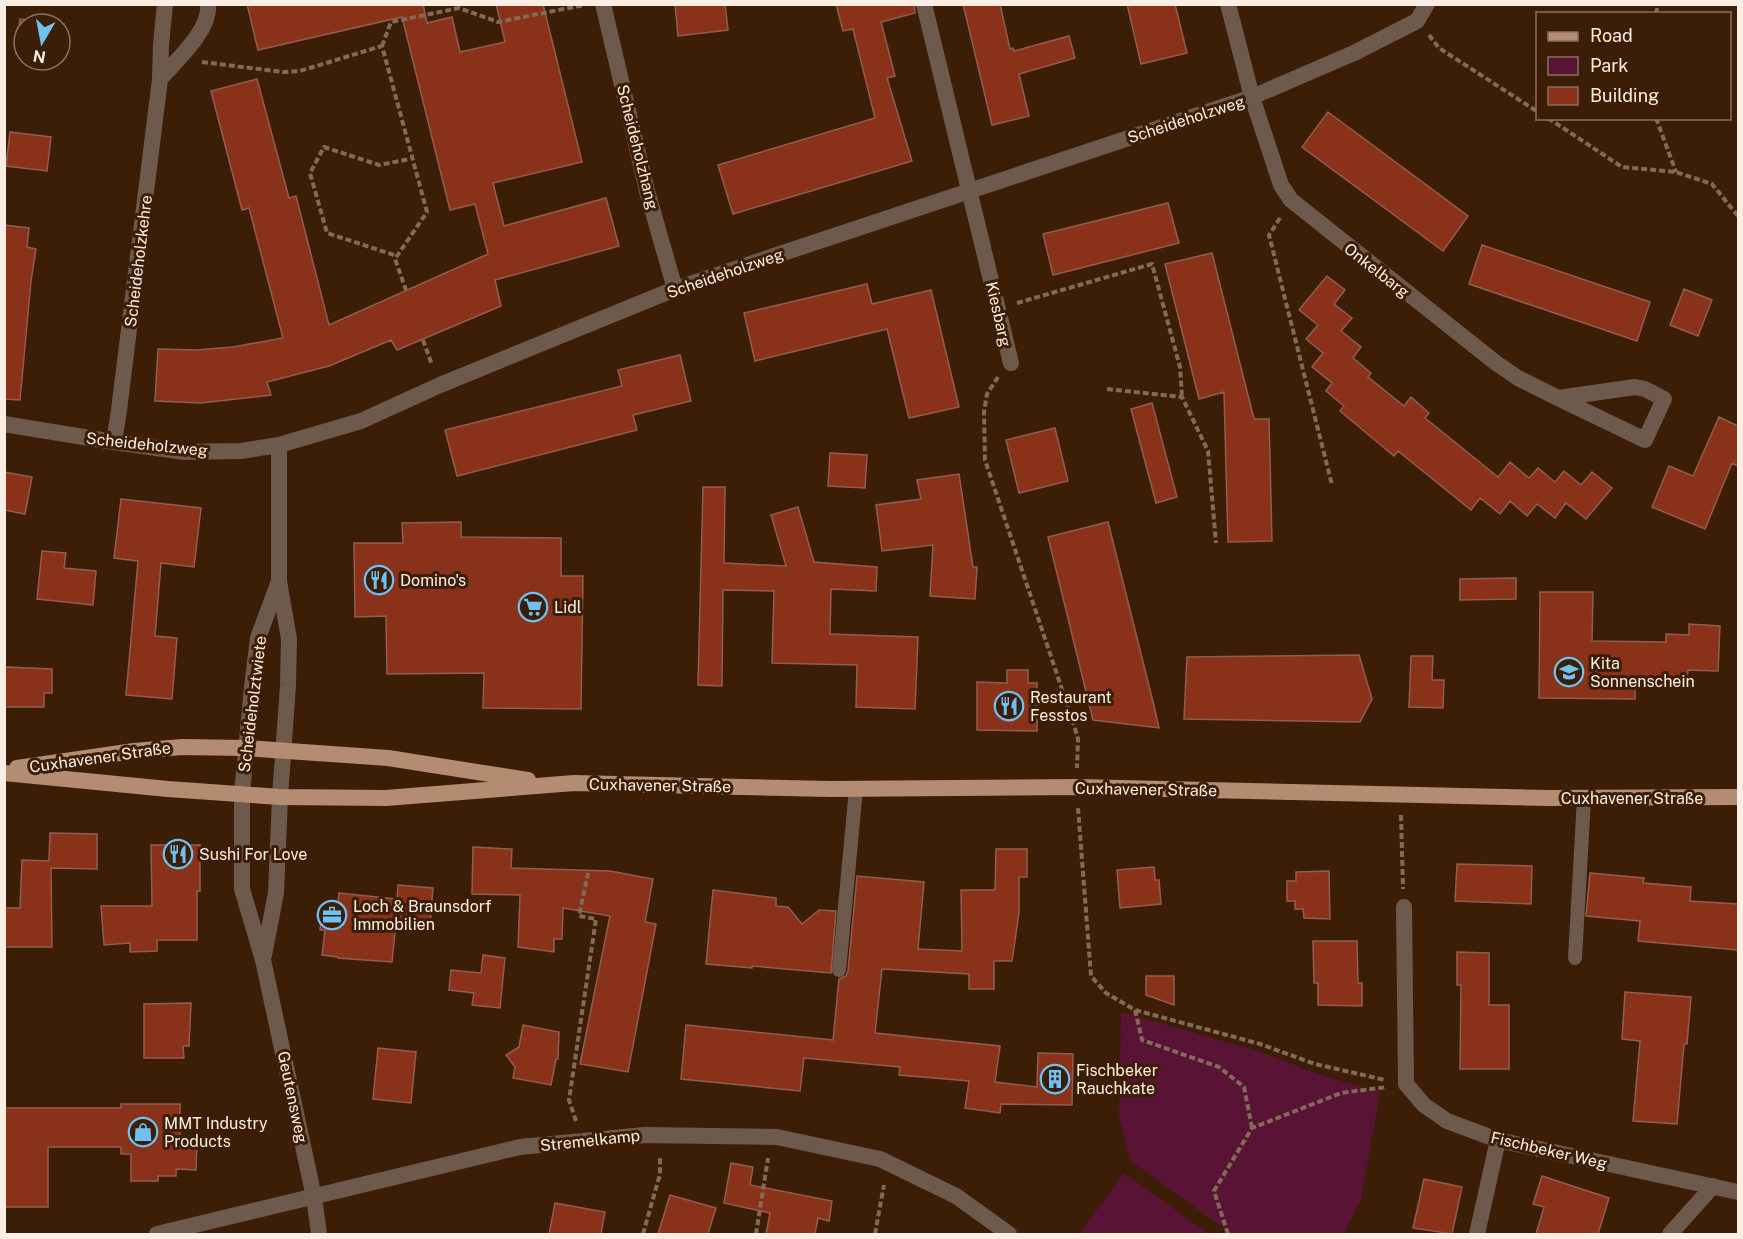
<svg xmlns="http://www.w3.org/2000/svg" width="1743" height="1239" font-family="'Public Sans',sans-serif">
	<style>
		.green { fill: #581335 }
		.building { fill: #8a311a; stroke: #925d50; stroke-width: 1.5 }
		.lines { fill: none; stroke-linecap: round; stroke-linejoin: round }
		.path { stroke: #836a57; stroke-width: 4; stroke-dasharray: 6 3; stroke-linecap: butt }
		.service { stroke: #6e5a4d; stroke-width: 14 }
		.minor { stroke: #6e5a4d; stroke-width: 16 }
		.primary { stroke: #b48c71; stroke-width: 16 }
		.labels { text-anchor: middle; stroke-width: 6; stroke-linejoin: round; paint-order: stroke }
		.street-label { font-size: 16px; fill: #fdeee3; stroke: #3c1e06 }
		.poi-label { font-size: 16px; fill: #fdeee3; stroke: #3c1e06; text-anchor: start }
	</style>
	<rect width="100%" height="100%" fill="#3c1e06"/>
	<path class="green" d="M1121 1012 1258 1051 1313 1072 1380 1093 1361 1200 1344 1234H1232L1131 1161 1119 1118Z
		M1124 1173 1209 1234H1079Z"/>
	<path class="building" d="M247 4H423L427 23 452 17 460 52 505 42 496 4H543L582 162 493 183 504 226 606 198 619 246 495 280 501 306 397 350 391 340 329 366 267 382 271 395 201 403 155 401 158 349 196 350 233 347 283 338 249 208 242 210 211 91 257 79 289 198 296 196 329 325 488 254 475 204 450 210 402 17 258 50Z
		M675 4H725L728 30 678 36Z
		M836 4H914L915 13 881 22 895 76 887 78 912 161 733 214 718 165 875 118 853 29 843 31Z
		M963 4H1000L1010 49 1013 48 1014 51 1069 36 1075 58 1019 74 1029 116 992 125Z
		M1127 4H1175L1187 53 1141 64Z
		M20 19 64 24 60 59V24H24V55L16 54Z
		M1328 112 1468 216 1443 251 1302 147Z
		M10 132 51 137 47 171 6 166Z
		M1168 203 1179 243 1053 275 1043 234Z
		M4 225 29 228 27 247 36 249 31 281 20 400 4 399Z
		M1482 245 1650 302 1637 341 1469 284Z
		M1212 253 1254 419H1269L1272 541 1228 542 1224 392 1199 399 1165 264Z
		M1327 276 1345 290 1334 304 1352 318 1341 331 1361 347 1353 358 1371 373 1368 377 1404 406 1411 397 1429 413 1425 418 1498 477 1510 462 1529 478 1538 468 1555 482 1564 471 1581 485 1592 472 1612 488 1586 519 1566 503 1555 518 1537 504 1527 516 1510 501 1500 514 1480 498 1471 510 1398 451 1394 456 1340 411 1344 406 1326 391 1332 383 1312 367 1323 353 1306 339 1318 325 1299 310Z
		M867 284 872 304 931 290 959 407 909 418 887 329 755 361 744 313Z
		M1684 289 1712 300 1698 336 1670 325Z
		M680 355 691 401 633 415 637 430 457 476 445 430 622 386 618 370Z
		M1152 403 1177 497 1156 503 1131 409Z
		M1719 417 1738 426V466L1732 463 1705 529 1652 507 1669 466 1693 476Z
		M1055 428 1068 481 1019 493 1006 440Z
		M830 453 867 455 865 488 828 486Z
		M4 472 32 477 25 514 4 510Z
		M959 474 973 567H977L975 599 930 596 933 545 882 551 876 505 921 499 917 480Z
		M703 487H725L724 563 786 566 771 515 798 507 814 562 877 567 876 591 831 589 830 634 918 637 915 709 856 707 857 665 772 663 774 591 723 590 722 686 698 685Z
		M121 499 201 508 194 567 161 563 155 636 177 638 172 699 126 695 138 561 114 558Z
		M461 522V537L561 538V576H583L581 709 483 708 484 673 387 674 386 616 355 617 354 543H403L402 523Z
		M1108 522 1154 706 1159 728 1093 720 1048 537Z
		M42 551 66 553 64 568 96 571 93 605 37 599Z
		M1516 578V599L1460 600V579Z
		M1540 592H1593L1592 641 1666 642V634L1689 635V624L1720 626 1718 671 1688 670 1687 680 1635 678V699L1539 698Z
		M1359 655 1372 699 1360 722 1184 719 1187 657Z
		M1411 656H1433L1432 680H1444L1443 708 1409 707Z
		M7 667 52 669V693H44V707H4V669Z
		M1007 670H1028V683H1037V731L977 730V682L1007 683Z
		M50 833 97 834V869L51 868 52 947H4V908H20L22 860 49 861Z
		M151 845H200V891H197V940H157V951L130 952V943L104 945 101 906H152Z
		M473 847 512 849 511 868 610 871 653 879 645 922 656 924 628 1072 580 1064 610 916 563 908 562 939H554V952L518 947 520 895 472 894Z
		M996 849H1027V877H1019V913L1012 961H994V989H969V974L882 969 875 1033 1000 1046 995 1082 1037 1087 1038 1053 1073 1054 1072 1105 1001 1104 1000 1113 965 1108 969 1081 899 1075 900 1067 804 1058 800 1091 681 1079 686 1025 833 1040 839 979 846 976 848 971 857 876 924 882 918 949 962 951 961 890H995Z
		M1457 864 1532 866 1531 904 1455 901Z
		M1154 867 1155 880H1159L1161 904 1120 908 1117 870Z
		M1329 871 1330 919 1304 918 1303 909H1295V901H1287V881H1296V872Z
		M1590 873 1644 878 1643 883 1691 887 1690 901 1738 904V950L1638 941 1640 921 1586 916Z
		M398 885 433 888 430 925 396 922 392 962 338 958V957L322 955 325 930H320L322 910 337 911 339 893 397 899Z
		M713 890 776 898V906L788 907 802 924 819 910 836 911 831 973 752 966V968L706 964Z
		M1313 941H1357L1358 983H1362V1006L1318 1005V983H1314Z
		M1457 952 1489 953V1005H1509V1069H1460L1461 985H1457Z
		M483 955 505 958 500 1008 472 1005 474 993 449 990 451 970 481 973Z
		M1146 976H1174V1005L1146 995Z
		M1625 992 1691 997 1687 1044H1684L1677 1124 1633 1121 1640 1041 1622 1039Z
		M191 1003 189 1046H183L184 1058H144V1004Z
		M523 1025 559 1032 558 1059H556L551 1085 513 1078 515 1067 506 1055 519 1047Z
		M378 1048 416 1052 411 1103 373 1099Z
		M121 1104H180V1142H197L196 1170 176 1169V1176H158V1181H131V1154H121V1147H48V1207H4V1108H121Z
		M731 1163 753 1167 750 1185 832 1201 829 1221 818 1218 815 1234H766L770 1213 724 1203Z
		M1542 1176 1609 1198 1598 1234H1536L1544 1207 1533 1204Z
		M1424 1179 1462 1187 1452 1234 1413 1228Z
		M670 1195 716 1208 708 1234H658Z
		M555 1203 605 1212 601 1234H549Z"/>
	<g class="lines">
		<path class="path" d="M1656 14 1658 4
			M1429 35 1439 48 1538 112
			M382 46 391 22 459 8 498 22 584 5
			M202 62 283 72 300 71 382 46 427 212 395 259 406 290
			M1548 118 1622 167 1676 172 1712 184 1738 216
			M1656 118 1676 172
			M1280 218 1269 235 1332 485
			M394 255 327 233 310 173 324 147 379 165 410 159
			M1017 303 1152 264 1180 367 1182 397
			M423 340 432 365
			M998 377 987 394 984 412 985 460 1074 725 1078 739 1077 768
			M1107 389 1182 397 1208 451 1216 543
			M1078 808 1091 976 1106 993 1135 1010 1260 1044 1315 1064 1385 1080
			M1401 815 1403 889
			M1135 1010 1142 1040 1219 1067 1244 1087 1252 1128
			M576 1121 569 1100 596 919 579 916 588 873
			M643 1234 660 1174V1157
			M756 1234 768 1158
			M875 1234 884 1185
			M1228 1234 1214 1191 1252 1128 1341 1093 1387 1087"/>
		<path class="service" d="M1575 958 1584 798
			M839 970 856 789"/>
		<path class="minor" d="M603 4 647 191 675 289
			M924 4 1011 363
			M1228 4 1252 97 1281 185 1291 200 1496 363 1518 378 1558 398 1645 440 1664 399 1645 389 1635 387 1558 398
			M160 79C176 61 211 30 208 4
			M4 424 114 442 185 452 241 451 279 445 361 421 440 385 675 289 1252 97 1354 53 1417 21 1427 4
			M114 442 119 410 160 79 161 45 165 4
			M279 581 258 638 252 687 242 794V889L263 960 314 1197 319 1234
			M1404 907 1406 1084 1424 1105 1447 1121 1498 1140 1738 1192
			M264 955 276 893 280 797 288 685 289 639 279 581V445
			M157 1234 520 1147 645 1135 777 1137 880 1159 956 1196 1009 1234
			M1477 1234 1498 1140
			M1670 1234 1713 1186"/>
		<path class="primary" d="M17 768 134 751 182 747 245 748 388 758 528 780
			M4 773 168 789 280 797 386 798 574 783 830 789 1077 787 1548 798 1738 797"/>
	</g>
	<defs>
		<g id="restaurant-ring" transform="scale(1.5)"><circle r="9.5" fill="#3c1e06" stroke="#6dc2f3" stroke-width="1.5"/><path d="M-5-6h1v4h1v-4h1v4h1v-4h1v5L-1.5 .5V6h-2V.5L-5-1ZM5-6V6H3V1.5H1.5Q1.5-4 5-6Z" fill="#6dc2f3"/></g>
		<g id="supermarket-ring" transform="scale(1.5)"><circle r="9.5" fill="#3c1e06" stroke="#6dc2f3" stroke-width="1.5"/><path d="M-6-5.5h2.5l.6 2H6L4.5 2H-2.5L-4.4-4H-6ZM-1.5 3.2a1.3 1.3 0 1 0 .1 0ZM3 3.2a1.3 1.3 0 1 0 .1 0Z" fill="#6dc2f3"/></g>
		<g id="school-ring" transform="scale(1.5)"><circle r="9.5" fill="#3c1e06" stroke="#6dc2f3" stroke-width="1.5"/><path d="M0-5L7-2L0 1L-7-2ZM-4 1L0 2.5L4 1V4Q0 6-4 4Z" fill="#6dc2f3"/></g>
		<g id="office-ring" transform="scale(1.5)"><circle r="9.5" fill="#3c1e06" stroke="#6dc2f3" stroke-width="1.5"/><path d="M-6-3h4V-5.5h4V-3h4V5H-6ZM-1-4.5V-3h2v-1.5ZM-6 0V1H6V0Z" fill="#6dc2f3"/></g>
		<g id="building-ring" transform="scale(1.5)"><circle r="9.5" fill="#3c1e06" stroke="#6dc2f3" stroke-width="1.5"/><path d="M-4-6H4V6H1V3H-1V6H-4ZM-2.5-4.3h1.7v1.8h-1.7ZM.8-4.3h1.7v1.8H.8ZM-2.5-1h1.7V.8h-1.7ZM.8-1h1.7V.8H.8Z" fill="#6dc2f3"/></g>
		<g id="shop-ring" transform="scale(1.5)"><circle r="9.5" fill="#3c1e06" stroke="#6dc2f3" stroke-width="1.5"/><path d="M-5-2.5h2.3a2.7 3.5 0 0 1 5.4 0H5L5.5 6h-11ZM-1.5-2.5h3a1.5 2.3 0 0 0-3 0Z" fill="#6dc2f3"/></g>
	</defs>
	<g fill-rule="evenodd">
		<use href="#restaurant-ring" x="379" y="580"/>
		<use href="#supermarket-ring" x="533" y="607"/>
		<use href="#school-ring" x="1569" y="672"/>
		<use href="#restaurant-ring" x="1009" y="706"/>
		<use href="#restaurant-ring" x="178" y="854"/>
		<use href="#office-ring" x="332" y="915"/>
		<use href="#building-ring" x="1055" y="1079"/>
		<use href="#shop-ring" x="143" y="1132"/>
	</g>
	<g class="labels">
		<g class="street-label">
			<text transform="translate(1186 119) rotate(-18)" y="6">Scheideholzweg</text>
			<text transform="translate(638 147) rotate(76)" y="6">Scheideholzhang</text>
			<text transform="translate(138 261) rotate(-83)" y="6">Scheideholzkehre</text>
			<text transform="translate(1377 270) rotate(38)" y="6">Onkelbarg</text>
			<text transform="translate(725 273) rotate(-19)" y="6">Scheideholzweg</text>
			<text transform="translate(999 314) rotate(77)" y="6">Kiesbarg</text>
			<text transform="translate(147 444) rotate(6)" y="6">Scheideholzweg</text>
			<text transform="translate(252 704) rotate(-83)" y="6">Scheideholztwiete</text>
			<text transform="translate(100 757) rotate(-8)" y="6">Cuxhavener Straße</text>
			<text transform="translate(660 785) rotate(1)" y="6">Cuxhavener Straße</text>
			<text transform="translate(1146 789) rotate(1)" y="6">Cuxhavener Straße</text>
			<text x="1632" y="804">Cuxhavener Straße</text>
			<text transform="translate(293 1097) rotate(78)" y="6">Geutensweg</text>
			<text transform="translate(590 1140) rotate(-6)" y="6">Stremelkamp</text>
			<text transform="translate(1549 1150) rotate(13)" y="6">Fischbeker Weg</text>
		</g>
		<g class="poi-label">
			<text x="400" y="586">Domino's</text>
			<text x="554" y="613">Lidl</text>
			<text x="1590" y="669">Kita<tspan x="1590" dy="18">Sonnenschein</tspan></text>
			<text x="1030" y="703">Restaurant<tspan x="1030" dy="18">Fesstos</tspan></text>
			<text x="199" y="860">Sushi For Love</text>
			<text x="353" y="912">Loch &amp; Braunsdorf<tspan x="353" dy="18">Immobilien</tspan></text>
			<text x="1076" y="1076">Fischbeker<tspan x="1076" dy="18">Rauchkate</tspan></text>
			<text x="164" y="1129">MMT Industry<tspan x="164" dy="18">Products</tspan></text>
		</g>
	</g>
	<rect width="1743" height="1239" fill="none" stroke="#fdeee3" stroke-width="12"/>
	<rect x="1536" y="12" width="195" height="108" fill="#3c1e06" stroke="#89715e" stroke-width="1.5"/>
	<rect x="1548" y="32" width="30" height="9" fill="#b48c71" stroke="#89715e" stroke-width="1.5"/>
	<text x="1590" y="42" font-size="18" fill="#fdeee3">Road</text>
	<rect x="1548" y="57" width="30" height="18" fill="#581335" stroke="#89715e" stroke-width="1.5"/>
	<text x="1590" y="72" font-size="18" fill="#fdeee3">Park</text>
	<rect x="1548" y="87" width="30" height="18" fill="#8a311a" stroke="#89715e" stroke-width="1.5"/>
	<text x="1590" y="102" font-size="18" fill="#fdeee3">Building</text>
	<g transform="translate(42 42) rotate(190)"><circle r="28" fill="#3c1e06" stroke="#89715e" stroke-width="1.5"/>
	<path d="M0-4.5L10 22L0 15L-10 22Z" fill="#6dc2f3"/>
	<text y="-9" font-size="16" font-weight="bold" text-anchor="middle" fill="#fdeee3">N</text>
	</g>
</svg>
